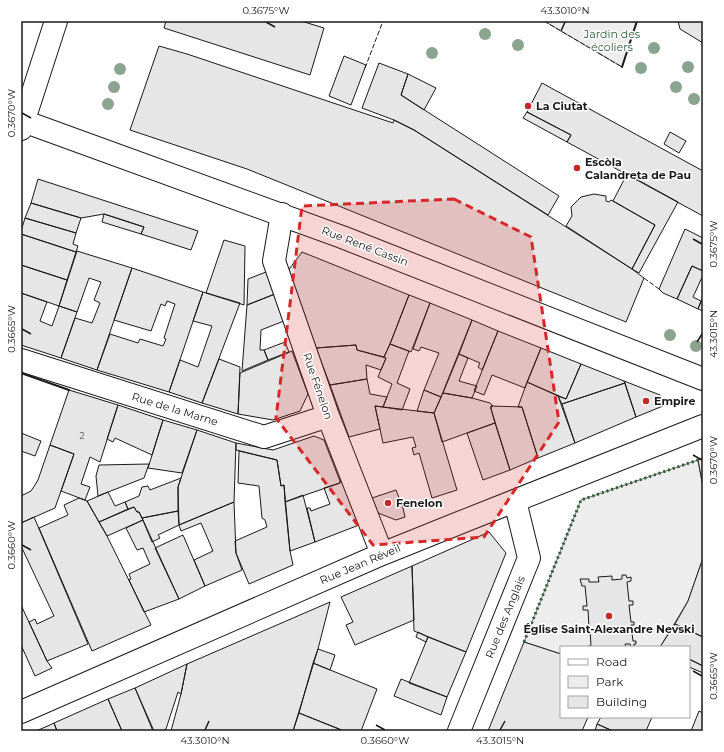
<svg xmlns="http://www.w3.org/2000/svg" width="724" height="752" font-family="Montserrat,sans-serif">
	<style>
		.green { fill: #ededed; stroke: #6a6a6a }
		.building { fill: #e6e6e6; stroke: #1a1a1a }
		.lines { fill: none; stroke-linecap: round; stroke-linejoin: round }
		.minor-casing { stroke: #1a1a1a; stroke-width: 24 }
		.minor { stroke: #fff; stroke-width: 22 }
		.hedge { stroke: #2b5a34; stroke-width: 3; stroke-dasharray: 2 3; stroke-linecap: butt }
		.fence { stroke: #1a1a1a; stroke-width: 1; stroke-dasharray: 5 2; stroke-linecap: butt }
		.wall { stroke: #1a1a1a; stroke-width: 2 }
		.tree { fill: #8aa48f }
		.marked { fill: #d62828; fill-opacity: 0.2; stroke: #d62828; stroke-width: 3; stroke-dasharray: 8 5; stroke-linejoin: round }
		.ticks { fill: none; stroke: #1a1a1a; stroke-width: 1.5 }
		.poi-dot { fill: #c62828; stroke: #fff; stroke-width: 1.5 }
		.labels { text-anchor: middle; stroke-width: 3; stroke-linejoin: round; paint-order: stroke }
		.number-label { font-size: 9px; fill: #4d4d4d }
		.park-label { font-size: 11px; fill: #2b5a34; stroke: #fff }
		.poi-label { font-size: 11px; font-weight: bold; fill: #1a1a1a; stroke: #fff; text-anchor: start }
		.street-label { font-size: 11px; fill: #1a1a1a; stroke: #fff }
		.neatline { fill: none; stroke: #1a1a1a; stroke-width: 1.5 }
		.ticks-label { font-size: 10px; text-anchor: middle; fill: #1a1a1a }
	</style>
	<rect width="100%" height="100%" fill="#fff"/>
	<path class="green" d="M544 21H637L622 67Z
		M698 460 703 487V558L688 601 660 647H561V654L524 642 581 500Z"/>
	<path class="building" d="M166 21H301L324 28 310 75 164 28Z
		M678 21H703V43L680 29Z
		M159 46 187 54 393 123 394 120 414 130 632 269 644 278 626 322 247 169 130 130Z
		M344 56 366 65 351 105 329 96Z
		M379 63 408 74 401 95 559 196 548 215 414 130 394 120 362 108Z
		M408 74 436 88 424 110 401 95Z
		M542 83 703 171V216L567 142 571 135 527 112Z
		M527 112 571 135 567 142 523 118Z
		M670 132 686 141 679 153 664 144Z
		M627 174 678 202 639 273 632 269 655 225 613 201Z
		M38 179 198 231 191 250 141 234 144 227 104 214 81 218 31 203Z
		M594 194 606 196V201L609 202 611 200 655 225 632 269 566 226 572 216 571 207 581 197Z
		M31 203 81 218 76 233 25 218Z
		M104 214 144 227 141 234 102 222Z
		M25 218 76 233 73 244 78 246 76 252 21 234V231Z
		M685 229 703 238V271L692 266 677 299 663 293 659 289Z
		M21 234 76 252 67 280 21 265Z
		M224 240 245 246 244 305 206 293Z
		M77 251 132 268 97 370 61 358 75 318 92 323 100 303 94 300 101 282 89 278 77 312 59 306Z
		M302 252 409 295 390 344 384 357 357 350 356 345 316 348 287 272Z
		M21 265 67 280 59 306 21 293Z
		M692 266 703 271V275L693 297 701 301 698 309 677 299Z
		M132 268 203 292 169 392 97 370 110 334 138 343 140 339 163 346 166 339 164 338 175 304 167 301 165 306 161 304 151 331 114 320Z
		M266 272 275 294 247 305 248 279Z
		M203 292 240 303 202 403 169 392 180 360 198 367 212 326 193 321Z
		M21 293 47 302 40 321 52 326 59 306 77 312 61 358 21 345Z
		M275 294 284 321 261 330 260 350H264L268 360 242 371 247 305Z
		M409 295 430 303 411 352 390 344Z
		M703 297V311L698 309Z
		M430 303 472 320 441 397 424 390 439 353 421 347 419 351 413 349Z
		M472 320 498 331 482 370 478 367 480 363 459 354Z
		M498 331 541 348 525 388 492 375 484 395 474 391Z
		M285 342 289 352 268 360 264 350Z
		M390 344 409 351 397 383 410 389 402 410 383 407 392 384 378 377 386 358 384 357Z
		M356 345 357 350 386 358 381 370 366 365 367 379 330 385 316 348Z
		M541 348 581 364 566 399 527 382Z
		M292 351 308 394 300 411 273 420 238 414 240 373Z
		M459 354 468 358 459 381 477 386 472 398 443 393Z
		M219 359 240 367 238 414 202 403Z
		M581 364 624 381 625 383 562 404 558 396 566 399Z
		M367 379 370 394 387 397 383 407 375 406 380 429 349 437 330 385Z
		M624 381 660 395 663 406 636 417Z
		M527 382 558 396 575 443 538 458 522 407H518Z
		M625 383 636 417 575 443 562 404Z
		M69 390 118 405 100 462 90 457 81 484 90 487 85 500 61 491 74 454 50 445Z
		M424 390 441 397 434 413 417 411Z
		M443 393 472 398 490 403 493 406H491V409L495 423 442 442 434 413Z
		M118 405 163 420 152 455 115 438 113 442 107 439Z
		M375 406 434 413 457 490 432 498 419 453 414 455 412 448 416 447 413 437 383 443Z
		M491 406 522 407 538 458 510 470 491 409Z
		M163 420 197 430 182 473 148 468Z
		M495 423 510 470 483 480 467 433Z
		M197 430 236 443 234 502 179 525 178 487Z
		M21 433 41 441 35 456 21 451Z
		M314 436 324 440 340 481V483L285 502 284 485 281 486 277 460 236 450V443L273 450Z
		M50 445 74 454 55 508 21 523V496L31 491 35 485 38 480Z
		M239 451 277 460 281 486 284 485 290 551 293 565 249 584 236 553 235 541 267 527 265 520 262 518 259 486 238 483Z
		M703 458V487L698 460Z
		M149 464 144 478 98 496 96 476 99 465Z
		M181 478 178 487V511L142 518 139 512H137L134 507 128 509 125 502 139 496 142 487 148 486 150 490Z
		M343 480 359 525 315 542 307 508H310L311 511 330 504 324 488 340 483V481Z
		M396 490 403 508 405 517 396 520 378 513 372 498Z
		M108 492 115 506 125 502 128 509 99 522 87 501Z
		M303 495 315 542 290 551 285 502Z
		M79 498 87 501 107 536 151 625 92 651 39 528 68 515 64 505Z
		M234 502 236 553 242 570 205 586 194 560 213 551 201 523 181 531 179 525Z
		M134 507 137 512H139L143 520 107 536 99 522Z
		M178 511 179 525 158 535 160 538 152 542 142 518Z
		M34 517 88 644 47 661 29 622 35 619 37 624 54 616 21 546V523Z
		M143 520 179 599 144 612 129 580 131 579 129 574 150 564 143 548 137 550 126 528Z
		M489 532 506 553 466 652 414 631 412 566Z
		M183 535 205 586 179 599 155 548Z
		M703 558V637L675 624 688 601Z
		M412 566 414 620 355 645 346 625 353 622 341 597Z
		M622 575H626L627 578 631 577V581L627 582 629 601H633V605H629L631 622H634V625H631L633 641H636V644H634V647H631L630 644H625L626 647H588V646H591L590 630 586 631 585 627H589L588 610H583V606H587L585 586H582L580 579H589V582H599L598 577 612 576V580L622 579Z
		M330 602 318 649 293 731H171L181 694 187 664Z
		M21 605 47 661 52 668 35 676 21 645Z
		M675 624 703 637V666L689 659V647H660Z
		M418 632 428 637 426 642 416 637Z
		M428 637 466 652 447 697 409 683Z
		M524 642 561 654V717H588L582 731H488Z
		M318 649 335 655 330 670 313 663Z
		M689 659 703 666V673L689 667Z
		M313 663 377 689 361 731H344L299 713Z
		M187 664 181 694 178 692 166 729 163 731H154L135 688Z
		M401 679 447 697 441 715 394 696Z
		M135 688 153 731H122L108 699Z
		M108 699 122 731H57L54 723Z
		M699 711 703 713V731H691Z
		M299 713 344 731H293Z
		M601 717H652L646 731H613L597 724Z
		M54 723 57 731H36L50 725Z
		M597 724 613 731H595Z"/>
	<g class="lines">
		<g class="minor-casing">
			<path id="minor" d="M23 121 342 237 703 379
				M21 129 56 21
				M282 214 274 261 328 416 382 554
				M21 360 264 437 328 416
				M21 712 382 554 459 523 703 426
				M459 731 529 558 515 501"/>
		</g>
		<use href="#minor" class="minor"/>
		<path class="hedge" d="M524 642 581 500 698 460"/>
		<path class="fence" d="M544 21 622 67
			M365 68 383 21
			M644 278 659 289"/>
		<path class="wall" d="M622 67 637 21
			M21 373 69 390"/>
	</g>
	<g class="tree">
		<circle cx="485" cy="34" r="6"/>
		<circle cx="518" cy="45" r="6"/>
		<circle cx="654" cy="48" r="6"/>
		<circle cx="432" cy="53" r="6"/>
		<circle cx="688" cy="67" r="6"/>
		<circle cx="641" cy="68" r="6"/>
		<circle cx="120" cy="69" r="6"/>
		<circle cx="114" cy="87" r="6"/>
		<circle cx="676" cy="87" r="6"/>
		<circle cx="694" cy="99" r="6"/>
		<circle cx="108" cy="104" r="6"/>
		<circle cx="670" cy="335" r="6"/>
		<circle cx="696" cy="346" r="6"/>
	</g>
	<path class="marked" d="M454 199 531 237 559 422 484 537 373 545 276 418 302 206Z"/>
	<path class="ticks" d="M266 22 275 27M561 31 565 22M22 113 31 118M693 239 702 244M22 329 31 334M697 342 702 334M693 455 702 460M22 545 31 550M693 671 702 676M376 725 385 730M205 730 209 721M500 730 505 721"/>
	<g class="poi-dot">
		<circle cx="528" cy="106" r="4"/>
		<circle cx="577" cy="168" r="4"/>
		<circle cx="646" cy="401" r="4"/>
		<circle cx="388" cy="503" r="4"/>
		<circle cx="609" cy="616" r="4"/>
	</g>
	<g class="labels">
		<g class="number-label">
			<text x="82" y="439">2</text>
		</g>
		<g class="park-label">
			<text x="612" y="38">Jardin des<tspan x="612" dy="13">écoliers</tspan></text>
		</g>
		<g class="poi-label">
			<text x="536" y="110">La Ciutat</text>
			<text x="585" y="166">Escòla<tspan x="585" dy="13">Calandreta de Pau</tspan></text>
			<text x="654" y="405">Empire</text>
			<text x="396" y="507">Fenelon</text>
			<text x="609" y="633" text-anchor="middle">Église Saint-Alexandre Nevski</text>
		</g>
		<g class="street-label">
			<text transform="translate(365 246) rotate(21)" y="4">Rue René Cassin</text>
			<text transform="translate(318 386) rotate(71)" y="4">Rue Fénelon</text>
			<text transform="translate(175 409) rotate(17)" y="4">Rue de la Marne</text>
			<text transform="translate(360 564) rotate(-23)" y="4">Rue Jean Réveil</text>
			<text transform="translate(505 617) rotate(-68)" y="4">Rue des Anglais</text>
		</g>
	</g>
	<rect width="724" height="752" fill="none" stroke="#ffffff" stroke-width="44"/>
	<rect x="560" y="646" width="130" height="72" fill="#ffffff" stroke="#a3a3a3"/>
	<rect x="568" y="659" width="20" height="6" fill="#ffffff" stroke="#a3a3a3"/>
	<text x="596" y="666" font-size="12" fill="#1a1a1a">Road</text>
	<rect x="568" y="676" width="20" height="12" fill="#ededed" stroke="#a3a3a3"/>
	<text x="596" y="686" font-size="12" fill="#1a1a1a">Park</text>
	<rect x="568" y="696" width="20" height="12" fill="#e6e6e6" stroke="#a3a3a3"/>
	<text x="596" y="706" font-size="12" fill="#1a1a1a">Building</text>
	<rect x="22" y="22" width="680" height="708" class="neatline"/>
	<g class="ticks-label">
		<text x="266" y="14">0.3675°W</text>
		<text x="565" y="14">43.3010°N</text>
		<text transform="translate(11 113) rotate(-90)" y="4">0.3670°W</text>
		<text transform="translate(713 244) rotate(-90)" y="4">0.3675°W</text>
		<text transform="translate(11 329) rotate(-90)" y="4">0.3665°W</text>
		<text transform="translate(713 334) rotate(-90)" y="4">43.3015°N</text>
		<text transform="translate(713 460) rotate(-90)" y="4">0.3670°W</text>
		<text transform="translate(11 545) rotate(-90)" y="4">0.3660°W</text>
		<text transform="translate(713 676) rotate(-90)" y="4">0.3665°W</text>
		<text x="205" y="744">43.3010°N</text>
		<text x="385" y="744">0.3660°W</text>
		<text x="500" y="744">43.3015°N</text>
	</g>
</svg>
